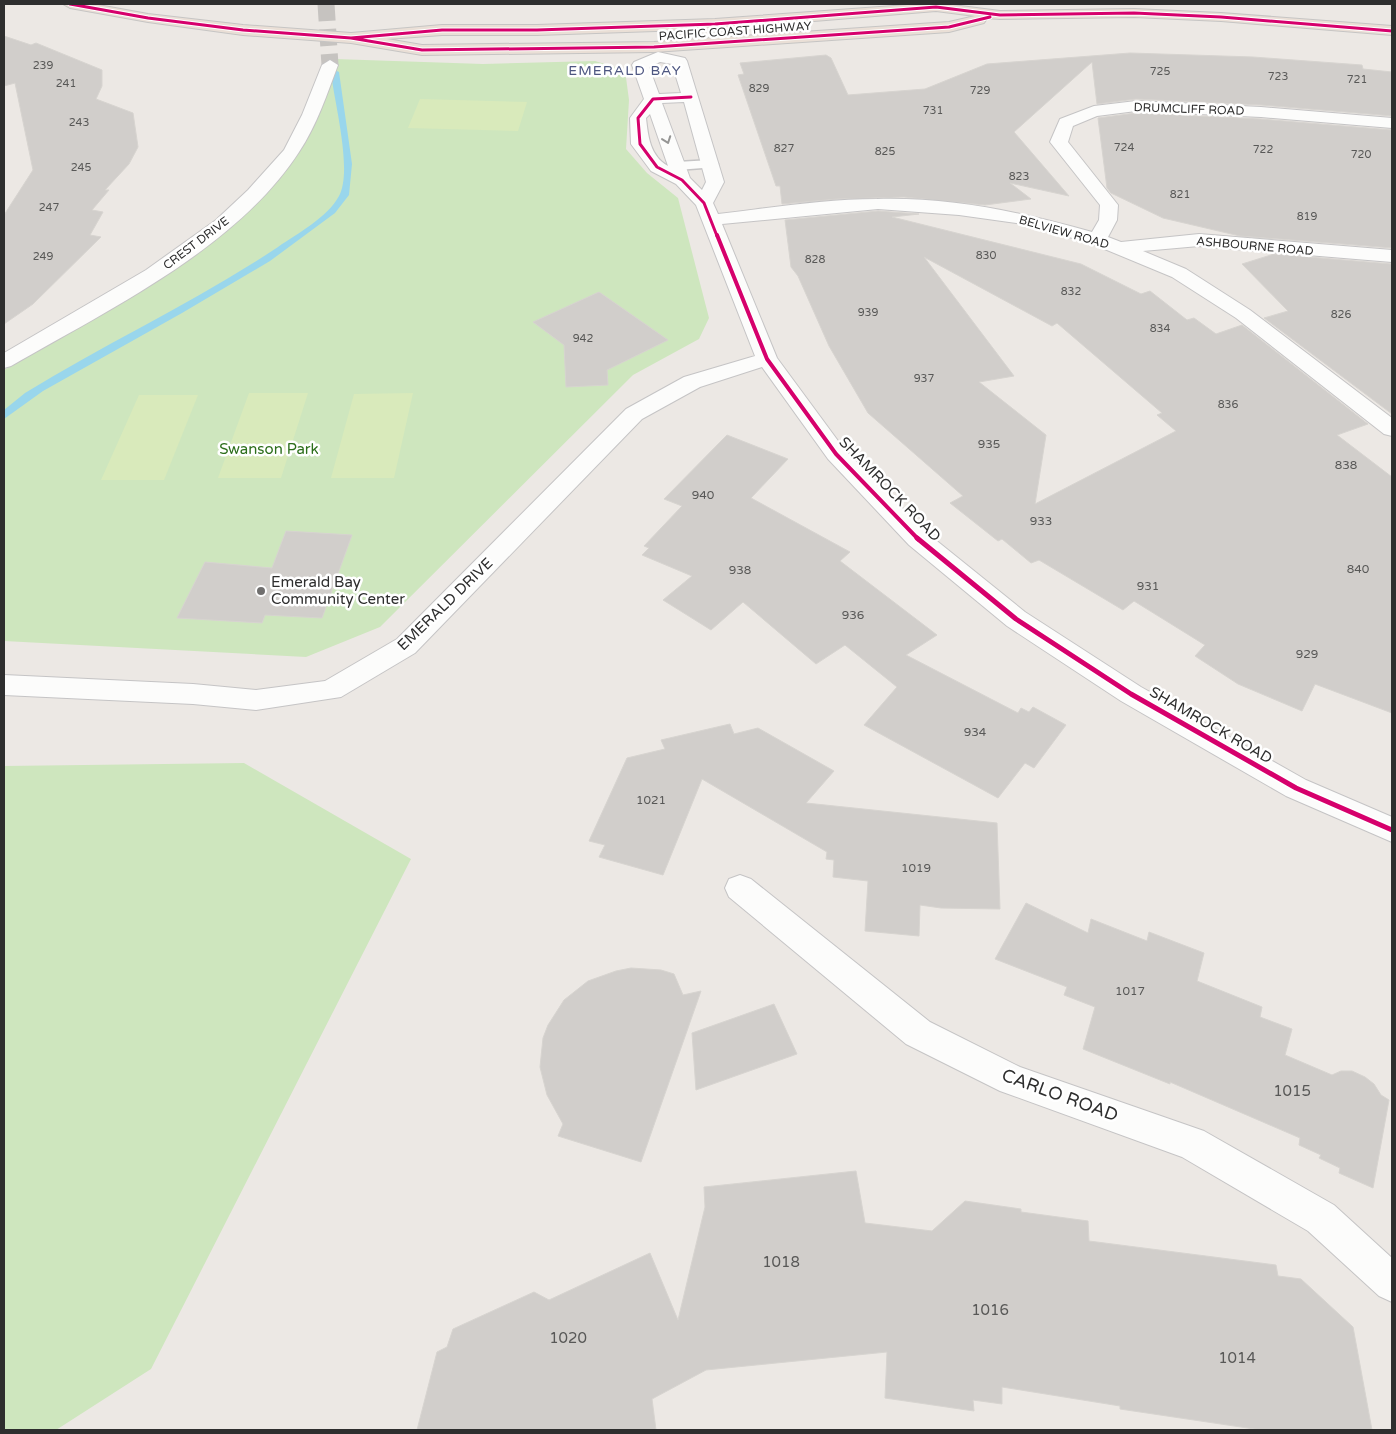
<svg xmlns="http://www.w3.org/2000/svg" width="1396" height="1434" font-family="'Varela Round',sans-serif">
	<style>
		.green { fill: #cee6be }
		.pitch { fill: #d9eabb }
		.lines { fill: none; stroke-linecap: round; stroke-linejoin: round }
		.stream { fill: #99d6ec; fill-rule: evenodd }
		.building { fill: #d1cecb; stroke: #d7d4d0; fill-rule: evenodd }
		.street-tunnel { stroke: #c6c3c0; stroke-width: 17; stroke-dasharray: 17 8; stroke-linecap: butt }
		.lane-casing { stroke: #c5c4c5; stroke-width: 3 }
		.street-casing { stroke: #c5c4c5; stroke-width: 2 }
		.highway-casing { stroke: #c6c5c4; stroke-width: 2 }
		.lane { fill: #fcfcfb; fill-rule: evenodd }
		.street { fill: #fcfcfb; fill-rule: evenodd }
		.highway { fill: #eadfd6; fill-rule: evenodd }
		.cycleway-far2-casing { stroke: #fff; stroke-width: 5 }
		.cycleway-far1-casing { stroke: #fff; stroke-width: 6 }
		.cycleway-casing { stroke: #fff; stroke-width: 8 }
		.cycleway-far2 { stroke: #d6006c; stroke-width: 3 }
		.cycleway-far1 { stroke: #d6006c; stroke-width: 4 }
		.cycleway { stroke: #d6006c; stroke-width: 5 }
		.oneway { stroke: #959594 }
		.poi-dot { fill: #706f6e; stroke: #fff; stroke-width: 2 }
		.labels { text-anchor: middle; stroke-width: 5; stroke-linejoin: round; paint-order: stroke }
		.far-number-label { font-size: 11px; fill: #585857 }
		.far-street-label { font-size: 12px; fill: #2e2e2e; stroke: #fff }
		.number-label { font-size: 12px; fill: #585857 }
		.far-neighbourhood-label { font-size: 14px; letter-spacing: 1px; fill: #4d5680; stroke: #fff }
		.park-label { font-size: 15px; fill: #2c6e1b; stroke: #fff }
		.street-label { font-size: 15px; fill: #2e2e2e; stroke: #fff }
		.poi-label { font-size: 15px; fill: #2e2e2e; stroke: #fff; text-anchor: start }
		.near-number-label { font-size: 15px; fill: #585857 }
		.near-street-label { font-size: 18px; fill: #2e2e2e; stroke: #fff }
	</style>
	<rect width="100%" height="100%" fill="#ece8e4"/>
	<path class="green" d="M335 59 483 64 595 61 625 70 629 100 626 149 647 173 678 198 709 318 699 339 633 375 380 627 306 657 4 641V370L41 349 244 213 292 161Z
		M244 763 411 859 151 1369 56 1430H4V766Z"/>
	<path class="pitch" d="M420 99 527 102 518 131 408 128Z
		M249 393H308L281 478H218Z
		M413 393 394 478H331L354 394Z
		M139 395H198L164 480H101Z"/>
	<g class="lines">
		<path class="stream" d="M335 70 339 72 352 164 349 195 335 213 270 261 182 313 43 391 4 419V410L25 393C108 342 197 301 278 247 298 233 327 218 339 196 353 170 334 102 331 72Z"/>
	</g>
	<path class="building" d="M4 36 31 45 36 43 102 70V86L96 99 133 113 138 147 129 164 105 190H109L92 210 103 212 90 235 101 237 33 304 4 324V215L33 170 15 83 4 86Z
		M1130 53 1253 57 1362 65 1363 69 1392 72V116L1261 105 1136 99 1097 104 1092 62 1014 132 1069 196 1010 183 1031 199 985 205 904 197 837 199 782 204 780 186H776L738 75 744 74 740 63 826 55 831 58 848 95 925 89 987 64Z
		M1136 113 1261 119 1392 130V248L1240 236 1163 218 1111 193 1107 188 1098 118Z
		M878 211 919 214 892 217 1081 264 1141 294 1150 291 1187 320 1194 318 1216 334 1242 325 1368 424 1337 435 1392 477V713L1315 684 1302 711 1238 684 1195 656 1205 645 1134 601 1123 610 1039 560 1031 563 1002 539 998 541 950 503 963 496 868 413 829 346 798 276 791 267 785 220ZM924 257 1052 326 1057 323 1162 413 1157 415 1176 431 1035 504 1046 435 979 382 1014 376Z
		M1274 254 1392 264V414L1264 318 1288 311 1242 264Z
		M599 292 668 340 607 370 608 385 566 387 564 345 533 322Z
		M727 435 788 459 751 498 850 552 840 561 937 635 906 655 1018 713 1021 708 1029 712 1033 707 1066 725 1034 768 1025 763 998 798 864 725 897 687 845 645 816 664 743 602 711 630 663 600 692 576 642 555 649 548 644 546 682 506 664 499Z
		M286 531 352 535 322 618 265 615 262 623 177 618 205 562 272 568Z
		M730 724 734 734 758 728 834 771 806 803 997 823 1000 909 941 908 920 905 919 936 865 931 868 881 833 877 834 860 826 859 827 852 702 779 663 875 599 857 605 845 589 841 627 758 665 749 661 740Z
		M1026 903 1088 933 1091 919 1147 941 1149 932 1204 953 1197 981 1262 1007 1260 1017 1292 1029 1285 1055 1332 1075 1341 1071H1352L1365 1077 1374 1084 1381 1095 1389 1100 1373 1188 1339 1173 1340 1168 1319 1158 1321 1155 1299 1145 1300 1138 1170 1082V1084L1083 1049 1095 1007 1064 995 1067 987 995 959Z
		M631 968 661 970 674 974 683 995 701 991 641 1162 558 1136 563 1124 547 1095 540 1067 543 1038 548 1025 564 1000 588 981 616 971Z
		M774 1004 797 1054 696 1090 692 1033Z
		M856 1171 865 1223 932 1231 965 1201 1021 1209V1212L1088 1221 1089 1241 1276 1265 1278 1276 1301 1279 1353 1327 1372 1430H1261L1120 1409V1406L1002 1387V1404L973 1400 974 1411 885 1398 887 1352 706 1370 652 1399 656 1430H417L437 1352 447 1347 453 1329 534 1292 549 1300 650 1253 678 1320 705 1207 704 1187Z"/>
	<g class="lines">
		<path class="street-tunnel" d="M326 4 330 65"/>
		<g class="lane-casing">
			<path id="lane" d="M711 160 718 164 716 167 677 170 670 166 677 162Z"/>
		</g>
		<g class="street-casing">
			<path id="street" d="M658 52 685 58 687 61 724 182 713 203 718 214C770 208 824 199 877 199 950 197 1022 212 1092 232L1099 220 1100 205 1050 142 1060 119 1094 106 1136 101 1261 107 1392 118V128L1261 117 1136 111 1097 116 1073 126 1068 142 1118 205 1117 220 1108 237 1121 242 1199 234 1392 250V262L1199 246 1143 251 1186 269 1250 310 1392 418V436L1384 434 1236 318 1172 277 1090 243 1023 224 959 215 878 209 722 224 777 358 844 449 927 533 1025 612 1141 687 1306 780 1392 817V842L1286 796 1121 701 1007 626 909 545 828 459 762 367 700 387 642 419 415 653 341 697 256 710 193 704 4 695V675L193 684 256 690 325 681 397 639 626 409 684 377 755 356 696 205 676 184 651 171 631 144 630 118 644 99 632 65 634 62ZM660 62 672 64 681 93 659 94 649 67ZM684 102 706 182 702 190 690 178 662 103ZM650 114 668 166C650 156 648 136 646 118Z
				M330 60 338 65C327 94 317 125 299 152 237 248 108 310 11 366L4 368V353L146 270 216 220 248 190 284 150 302 115 322 65Z
				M740 875 751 879 930 1022 1020 1067 1204 1131 1334 1205 1392 1258V1302L1379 1296 1308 1231 1182 1157 1000 1091 906 1044 729 897 725 888 729 879Z"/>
		</g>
		<g class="highway-casing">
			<path id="highway" d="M63 4H93L148 14 243 25 351 33 442 25H537L715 19 921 4H945L1000 11 1134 9 1221 13 1392 26V35L1221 21 1134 17 1000 19 985 18 986 20 984 23 949 32 654 52 422 55 351 43 243 35 148 22 70 8ZM936 11 975 16 949 22 654 42 422 45 387 39 442 35H537L715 29Z"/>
		</g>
		<use href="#lane" class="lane"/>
		<use href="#street" class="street"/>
		<use href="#highway" class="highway"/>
		<g class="cycleway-far2-casing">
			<path id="cycleway-far2" d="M70 4 148 18 243 30 351 38 422 50 654 47 949 27 990 17
				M351 38 442 30H537L715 24 936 7 1000 15 1134 13 1221 17 1392 31
				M691 97 653 99 638 118 640 144 657 167 682 180 704 203 717 236"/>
		</g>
		<g class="cycleway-far1-casing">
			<path id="cycleway-far1" d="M717 235 767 359 836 454 919 540"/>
		</g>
		<g class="cycleway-casing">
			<path id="cycleway" d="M917 538 1016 619 1131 694 1296 788 1392 830"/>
		</g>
		<use href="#cycleway-far2" class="cycleway-far2"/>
		<use href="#cycleway-far1" class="cycleway-far1"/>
		<use href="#cycleway" class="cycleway"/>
	</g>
	<defs><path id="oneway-chevron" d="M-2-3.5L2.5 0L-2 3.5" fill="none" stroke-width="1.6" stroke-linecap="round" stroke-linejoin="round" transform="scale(1.25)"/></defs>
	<use class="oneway" href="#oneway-chevron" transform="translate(667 140) rotate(70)"/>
	<circle class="poi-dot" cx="261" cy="591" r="5"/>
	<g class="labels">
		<g class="far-number-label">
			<text x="43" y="69">239</text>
			<text x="1160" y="75">725</text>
			<text x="1278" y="80">723</text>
			<text x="1357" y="83">721</text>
			<text x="66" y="87">241</text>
			<text x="759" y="92">829</text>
			<text x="980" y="94">729</text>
			<text x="933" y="114">731</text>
			<text x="79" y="126">243</text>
			<text x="1124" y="151">724</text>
			<text x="784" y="152">827</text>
			<text x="1263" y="153">722</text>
			<text x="885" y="155">825</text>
			<text x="1361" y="158">720</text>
			<text x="81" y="171">245</text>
			<text x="1019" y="180">823</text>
			<text x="1180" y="198">821</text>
			<text x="49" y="211">247</text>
			<text x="1307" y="220">819</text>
			<text x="986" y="259">830</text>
			<text x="43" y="260">249</text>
			<text x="815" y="263">828</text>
			<text x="1071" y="295">832</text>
			<text x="868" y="316">939</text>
			<text x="1341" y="318">826</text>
			<text x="1160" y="332">834</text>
			<text x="583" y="342">942</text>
			<text x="924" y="382">937</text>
			<text x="1228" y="408">836</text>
		</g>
		<g class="far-street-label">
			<text transform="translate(735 31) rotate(-4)" y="4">PACIFIC COAST HIGHWAY</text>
			<text transform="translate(1189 109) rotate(2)" y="4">DRUMCLIFF ROAD</text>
			<text transform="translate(1064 232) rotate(16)" y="4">BELVIEW ROAD</text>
			<text transform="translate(196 243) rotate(-37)" y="4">CREST DRIVE</text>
			<text transform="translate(1255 246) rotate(5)" y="4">ASHBOURNE ROAD</text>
		</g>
		<g class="number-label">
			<text x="989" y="448">935</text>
			<text x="1346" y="469">838</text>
			<text x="703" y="499">940</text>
			<text x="1041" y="525">933</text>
			<text x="1358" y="573">840</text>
			<text x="740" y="574">938</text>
			<text x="1148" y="590">931</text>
			<text x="853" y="619">936</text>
			<text x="1307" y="658">929</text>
			<text x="975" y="736">934</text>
			<text x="651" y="804">1021</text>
			<text x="916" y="872">1019</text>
			<text x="1130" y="995">1017</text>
		</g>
		<g class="far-neighbourhood-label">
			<text x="625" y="75">EMERALD BAY</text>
		</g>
		<g class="park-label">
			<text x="269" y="454">Swanson Park</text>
		</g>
		<g class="street-label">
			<text transform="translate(890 489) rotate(46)" y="5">SHAMROCK ROAD</text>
			<text transform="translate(445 604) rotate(-44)" y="5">EMERALD DRIVE</text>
			<text transform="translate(1211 725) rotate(30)" y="5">SHAMROCK ROAD</text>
		</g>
		<g class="poi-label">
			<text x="271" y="587">Emerald Bay<tspan x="271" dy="17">Community Center</tspan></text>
		</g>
		<g class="near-number-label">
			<text x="1292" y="1096">1015</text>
			<text x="781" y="1267">1018</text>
			<text x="990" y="1315">1016</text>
			<text x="568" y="1343">1020</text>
			<text x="1237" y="1363">1014</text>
		</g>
		<g class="near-street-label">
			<text transform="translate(1060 1095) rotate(20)" y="6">CARLO ROAD</text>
		</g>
	</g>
	<rect width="1396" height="1434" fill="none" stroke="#2e2e2e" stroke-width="10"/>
</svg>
